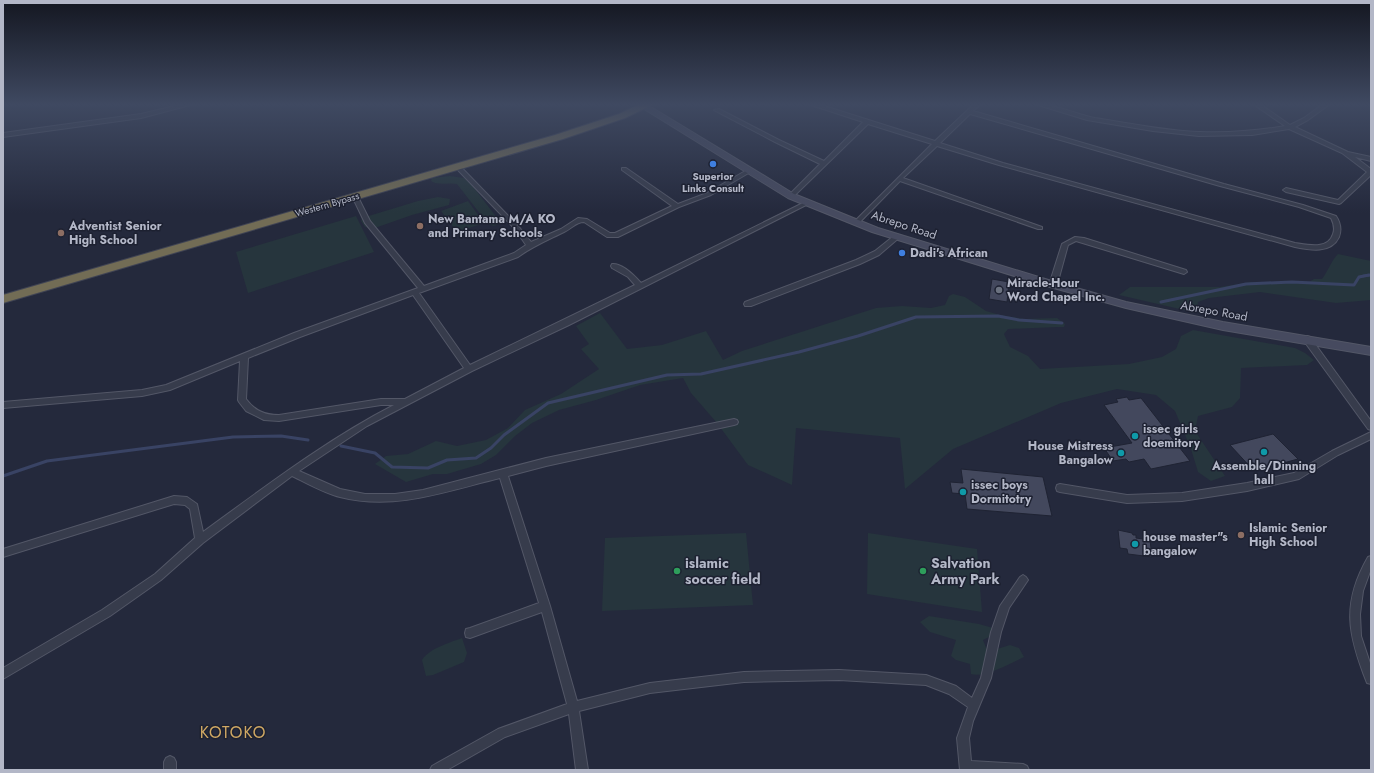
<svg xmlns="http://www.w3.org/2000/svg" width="1374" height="773" font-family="Jost,sans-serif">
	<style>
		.green { fill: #26353d }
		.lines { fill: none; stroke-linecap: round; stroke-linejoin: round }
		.stream-far1 { stroke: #394364; stroke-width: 2.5 }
		.stream { stroke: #394364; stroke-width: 3 }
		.building { fill: #43485d; stroke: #1f2333 }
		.street-casing { stroke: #535767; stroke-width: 2 }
		.secondary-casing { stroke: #535767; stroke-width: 2 }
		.highway-casing { stroke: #404454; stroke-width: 2 }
		.street { fill: #373c4c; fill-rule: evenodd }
		.secondary { fill: #464a5f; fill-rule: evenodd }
		.highway { fill: #726c55; fill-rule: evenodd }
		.shop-dot { fill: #3f7fe0; stroke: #1d2131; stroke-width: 1.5 }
		.education-dot { fill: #8d6e63; stroke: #1d2131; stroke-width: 1.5 }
		.worship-dot { fill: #6b7280; stroke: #1d2131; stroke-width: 1.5 }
		.culture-dot { fill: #0f9aa8; stroke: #1d2131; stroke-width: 1.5 }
		.leisure-dot { fill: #2e9e5b; stroke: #1d2131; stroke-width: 1.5 }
		.labels { text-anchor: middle; stroke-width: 3; stroke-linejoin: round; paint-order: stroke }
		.far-poi-label { font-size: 10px; font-weight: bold; fill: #b3b7c7; stroke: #1d2131 }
		.far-street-label { font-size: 10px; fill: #b3b7c7; stroke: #1d2131 }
		.poi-label { font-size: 12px; font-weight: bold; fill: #b3b7c7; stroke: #1d2131; text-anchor: start }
		.street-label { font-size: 12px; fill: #b3b7c7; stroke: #1d2131 }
		.near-poi-label { font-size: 14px; font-weight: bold; fill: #b3b7c7; stroke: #1d2131; text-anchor: start }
		.near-neighbourhood-label { font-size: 16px; letter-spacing: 1px; fill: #d1a964; stroke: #1d2131 }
	</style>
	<rect width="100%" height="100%" fill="#24293c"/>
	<path class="green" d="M450 176 464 178 471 184 501 223 494 226 488 224 457 184C449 182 438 186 431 181L432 178Z
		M438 197 450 199 449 205 412 215 372 229 365 227 361 221 362 218 418 201Z
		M468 201 484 223 457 232 441 211Z
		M356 216 374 252 248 293 236 252Z
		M1338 254 1371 261V300L1336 303 1260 292 1209 298 1198 302 1197 313 1119 295 1130 287H1220L1251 282H1309L1314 279H1322C1328 271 1331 261 1338 254Z
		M953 294 965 297 986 311 1000 315 1024 319 1057 318 1065 324 1064 327H1058L1008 329 1004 334 1010 347 1028 356 1040 369 1129 364 1162 357 1176 349 1181 336 1193 330 1295 348 1305 353 1314 360 1307 365 1241 368 1240 398 1232 407 1198 416 1195 431 1225 476 1211 481 1198 472 1191 449 1175 411 1156 395 1117 389 1061 403 953 449 905 489 900 438 796 428 792 485 748 465 717 423 691 393 683 378 640 385 596 400 559 410 532 423 515 436 496 455 481 464 447 474H433L406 482 375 464 386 456 408 454 436 441 457 446 486 440 508 428 525 410 561 394 599 369 581 349 589 344 576 326 600 313 627 349 662 345 706 331 723 360 742 351 876 308 902 306 931 308 945 305 949 296Z
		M746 533 753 605 602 611 605 538Z
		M868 533 977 549 982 612 867 594Z
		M929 616 979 624 993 628 991 636 983 640 987 650H994L1010 645 1019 648 1024 657C1011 663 985 678 971 674L970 664 956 660 951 656 956 640 930 632 920 622Z
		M462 638 467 653 464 662 433 675 426 676 422 660C430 648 449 643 462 638Z"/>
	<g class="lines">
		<path class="stream-far1" d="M1363 276 1371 275"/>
		<path class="stream" d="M1161 302 1246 284 1292 282 1354 285 1359 277 1369 275
			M341 446 375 453 392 467 428 468 447 460 476 458 491 448 504 435 548 403 667 375 701 374 799 352 858 336 916 317 998 316 1019 320 1062 323
			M3 476 47 461 233 437 281 436 308 440"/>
	</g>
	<path class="building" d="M992 279 1009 282 1007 302 989 299Z
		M1127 397 1129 400 1141 398 1190 461 1151 469 1144 459 1129 462 1126 459 1113 461 1104 448 1132 443 1104 405 1118 402 1116 399Z
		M1273 434 1298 459 1254 471 1230 445Z
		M961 469 1043 477 1052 516 967 509 965 494 952 493 950 482 963 483Z
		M1118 530 1132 533 1133 535H1136V538L1150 540 1152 557 1128 554 1127 549 1120 548Z"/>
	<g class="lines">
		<g class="street-casing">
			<path id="street" d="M183 104H194L141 118 3 137V133L141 114Z
				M808 104H818L935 141 974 104H981L973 111 1224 184 1303 205 1336 216C1340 222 1342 229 1339 237 1331 254 1310 250 1295 247L999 165 937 146 903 178 1042 227V229H1038L900 181 859 223H855V221L932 144 868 124 793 197H789V195L820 164 775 142 714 110 719 109 779 140 824 161 863 122ZM970 114 1220 186 1299 207 1331 218C1334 224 1335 229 1333 234 1328 250 1308 245 1295 243L1003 163 940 143Z
				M1035 104C1056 104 1075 114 1095 118 1129 123 1165 131 1200 132 1229 133 1257 131 1285 126L1253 104H1260L1290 125 1304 118 1323 104H1330L1308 120 1295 127 1348 152 1371 157V161L1355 157 1371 169V175L1341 203 1339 204 1286 192 1283 190 1286 188 1338 200 1367 172 1342 153 1289 129 1252 135 1199 136 1153 131 1087 120Z
				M457 164 459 165 519 227 531 242 561 229 578 218 587 219 610 233H615L672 206 622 170V168H626L678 204 707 193 747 170 749 169 752 171 711 195 679 207 618 237H607L584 222C576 222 571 229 564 232 548 240 533 246 518 257L419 293 470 365 635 285 628 277 612 268 611 266 612 264C622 263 634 275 641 283L805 202H809L810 203 569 325 472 371 367 426 299 471 340 489 365 494H395L423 490 546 458 734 419 737 420 738 422 737 424 734 425 546 466 508 476 550 606 577 701 650 683 744 672 839 670 926 675 956 686 972 698 981 678 991 632 1000 606 1020 577 1023 575 1026 577 1028 580 1009 608 1001 632 991 678 973 721 969 738 971 761 1023 764 1027 766 1029 770H960L957 738 968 707 949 694 926 685 839 680 744 682 650 693 579 711 588 770H576L569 714 505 737 447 770H430L432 766 498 729 567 704 542 612 470 638 466 637 465 633 466 629 470 628 539 603 500 478C447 491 395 511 340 497 324 493 307 483 292 476L203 543 161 580 110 616 3 679V668L102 610 155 574 195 538 190 509 185 505 174 504 3 557V549L174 496 187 497 197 504 203 532C265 487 326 440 394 405H381L279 421 264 420 246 411 239 402 238 400 240 361 170 390 142 396 3 408V402L142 390 166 385 294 333 418 288 365 223 352 196 353 195H357L370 221 424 286 514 253 526 245 515 229 455 167 454 166ZM413 295 464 368 405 399H381L279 415C265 415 255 411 246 399L248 358 300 337Z
				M895 235H897L900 237 879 255 860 264 751 306H745L744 304 745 302 856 260 875 251Z
				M1075 237 1084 238 1186 270 1187 272 1184 274 1076 241 1068 245 1057 285 1053 287H1050L1049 285 1062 244Z
				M1307 336 1310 337 1371 421V430L1368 429 1304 341 1303 339Z
				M1371 432V439L1338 455 1299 479 1247 491 1182 501 1127 503 1060 492 1057 491 1056 488 1057 485 1060 484 1127 495 1182 493 1247 483 1294 473 1332 451Z
				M1371 556V569L1363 591 1360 614 1361 636 1371 666V684L1367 683C1348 635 1341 604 1368 557Z
				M170 756 174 758 176 762V770H164V762L166 758Z"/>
		</g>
		<g class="secondary-casing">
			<path id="secondary" d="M636 104H646L794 194 878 228 1055 282 1126 302 1223 322 1371 347V355L1223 330 1126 308 1050 287 872 232 788 198Z"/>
		</g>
		<g class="highway-casing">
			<path id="highway" d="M640 104H654L625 118 563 139 3 303V295L555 135 619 114Z"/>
		</g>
		<use href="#street" class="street"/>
		<use href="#secondary" class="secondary"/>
		<use href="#highway" class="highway"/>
	</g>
	<linearGradient id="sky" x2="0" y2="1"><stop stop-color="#141721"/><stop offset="0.49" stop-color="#3f4961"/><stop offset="1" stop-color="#3f4961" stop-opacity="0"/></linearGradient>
	<rect width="1374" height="213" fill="url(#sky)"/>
	<g class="shop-dot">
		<circle cx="713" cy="164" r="4"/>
		<circle cx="902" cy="253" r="4"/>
	</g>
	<g class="education-dot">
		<circle cx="420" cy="226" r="4"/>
		<circle cx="61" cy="233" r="4"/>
		<circle cx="1241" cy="535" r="4"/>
	</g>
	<circle class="worship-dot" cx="999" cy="290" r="4"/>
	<g class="culture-dot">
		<circle cx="1135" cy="436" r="4"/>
		<circle cx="1264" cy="452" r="4"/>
		<circle cx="1121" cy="453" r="4"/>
		<circle cx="963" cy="492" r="4"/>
		<circle cx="1135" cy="544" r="4"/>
	</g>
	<g class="leisure-dot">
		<circle cx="677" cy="571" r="4"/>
		<circle cx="923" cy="571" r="4"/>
	</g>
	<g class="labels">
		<g class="far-poi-label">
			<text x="713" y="180">Superior<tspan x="713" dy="12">Links Consult</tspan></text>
		</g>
		<g class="far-street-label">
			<text transform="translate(327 204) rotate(-16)" y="4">Western Bypass</text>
		</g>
		<g class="poi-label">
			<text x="428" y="223">New Bantama M/A KO<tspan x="428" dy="14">and Primary Schools</tspan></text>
			<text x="69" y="230">Adventist Senior<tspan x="69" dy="14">High School</tspan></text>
			<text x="910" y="257">Dadi's African</text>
			<text x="1007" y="287">Miracle-Hour<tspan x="1007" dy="14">Word Chapel Inc.</tspan></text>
			<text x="1143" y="433">issec girls<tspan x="1143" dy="14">doemitory</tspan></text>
			<text x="1113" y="450" text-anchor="end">House Mistress<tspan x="1113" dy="14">Bangalow</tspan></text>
			<text x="1264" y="470" text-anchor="middle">Assemble/Dinning<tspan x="1264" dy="14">hall</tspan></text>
			<text x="971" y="489">issec boys<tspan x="971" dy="14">Dormitotry</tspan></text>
			<text x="1249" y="532">Islamic Senior<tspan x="1249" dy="14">High School</tspan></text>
			<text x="1143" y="541">house master"s<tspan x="1143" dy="14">bangalow</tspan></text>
		</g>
		<g class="street-label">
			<text transform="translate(904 225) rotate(18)" y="4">Abrepo Road</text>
			<text transform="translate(1214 311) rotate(10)" y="4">Abrepo Road</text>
		</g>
		<g class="near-poi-label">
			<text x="685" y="568">islamic<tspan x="685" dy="16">soccer field</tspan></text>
			<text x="931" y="568">Salvation<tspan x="931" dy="16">Army Park</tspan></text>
		</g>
		<g class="near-neighbourhood-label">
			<text x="233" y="738">KOTOKO</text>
		</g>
	</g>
	<rect width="1374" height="773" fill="none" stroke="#b3b7c7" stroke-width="8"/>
</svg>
